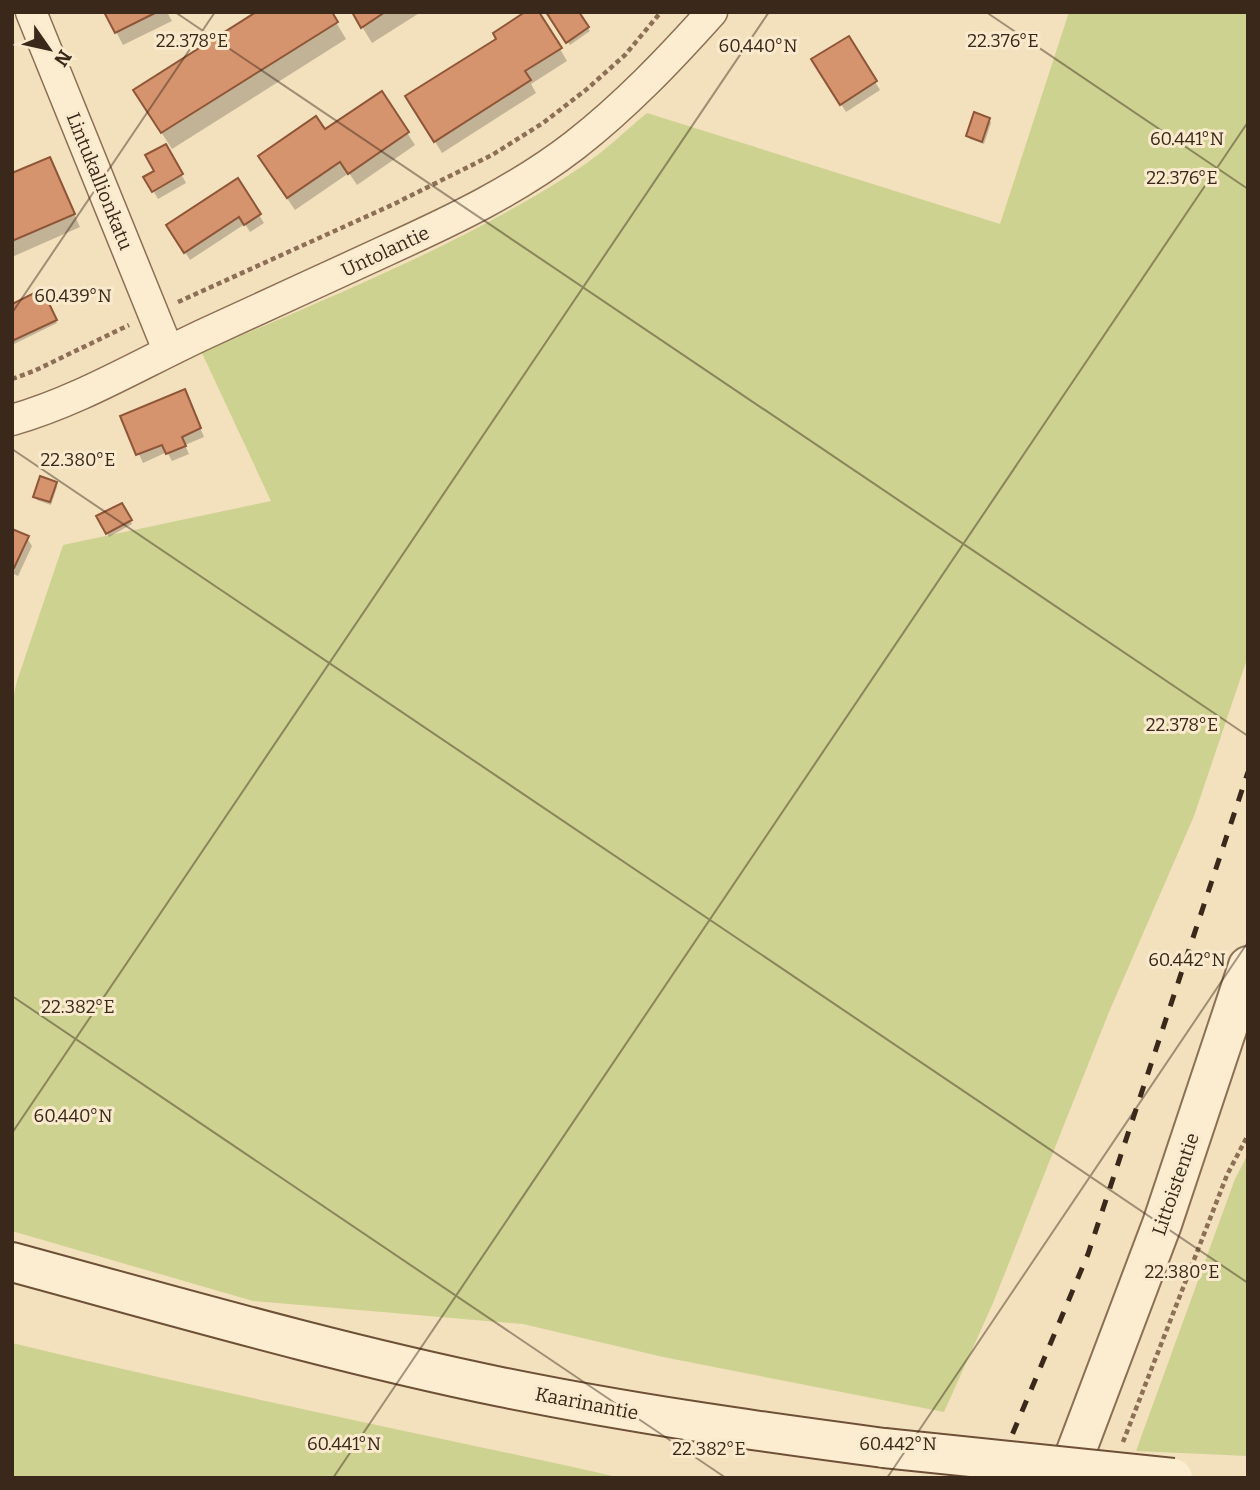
<svg xmlns="http://www.w3.org/2000/svg" width="1260" height="1490" font-family="Bitter,serif">
	<style>
		.green { fill: #cdd290 }
		.shadow { fill: #0003 }
		.building { fill: #d5946e; stroke: #8e5637; stroke-width: 2 }
		.lines { fill: none; stroke-linecap: round; stroke-linejoin: round }
		.minor-casing { stroke: #8c6f54; stroke-width: 33 }
		.tertiary-casing { stroke: #8c6f54; stroke-width: 42 }
		.secondary-casing { stroke: #6e5037; stroke-width: 42 }
		.path { stroke: #8c6f54; stroke-width: 4.5; stroke-dasharray: 5 3.5; stroke-linecap: butt }
		.minor { stroke: #fcedd1; stroke-width: 30 }
		.tertiary { stroke: #fcedd1; stroke-width: 38 }
		.secondary { stroke: #fcedd1; stroke-width: 38 }
		.rail { stroke: #3a281a; stroke-width: 5; stroke-dasharray: 12 12; stroke-linecap: butt }
		.secondary-bridge-casing { stroke: #6e5037; stroke-width: 42; stroke-linecap: butt }
		.secondary-bridge { stroke: #fcedd1; stroke-width: 38 }
		.ticks { fill: none; stroke: #3a281a; stroke-width: 2; stroke-opacity: 0.45 }
		.labels { text-anchor: middle; stroke-width: 6; stroke-linejoin: round; paint-order: stroke }
		.street-label { font-size: 19px; fill: #3a281a; stroke: #f9eacd }
		.ticks-label { font-size: 18px; text-anchor: middle; fill: #3a281a; stroke: #f9eacd; stroke-width: 6; stroke-linejoin: round; paint-order: stroke }
	</style>
	<rect width="100%" height="100%" fill="#f3e0bd"/>
	<path class="green" d="M1069 12H1248V656L1194 816 1109 1012 993 1303 944 1412 663 1357 523 1324 253 1301 12 1231V703L17 681 63 545 271 501 202 353C330 296 464 245 581 167 604 152 625 131 647 113L1000 224Z
		M1248 1154V1456L1136 1451 1235 1179Z
		M12 1343C214 1392 419 1433 622 1478H12Z"/>
	<path class="shadow" d="M106 12H167L172 21 123 45Z
		M330 12 346 39 172 149 145 107Z
		M353 12H421L372 43Z
		M548 12H577L590 31 570 45Z
		M848 38 880 90 846 112 813 60Z
		M560 49 567 61 531 84 536 93 442 153 415 109Z
		M381 93 415 145 357 185 349 173 295 210 267 169Z
		M989 119 991 123 984 144 970 139 968 136Z
		M166 146 186 183 158 199 146 178 157 172Z
		M49 159 80 227 12 257V175Z
		M237 180 264 223 250 232 245 224 190 260 173 233Z
		M41 292 57 323 12 345V306Z
		M188 399 204 437 185 445 189 454 172 461 167 452 143 463 122 417Z
		M55 483 57 487 51 505 37 500 35 496Z
		M122 505 132 524 109 537 99 517Z
		M12 531 27 538 32 546 18 576 12 573Z"/>
	<path class="building" d="M104 12H157L115 33Z
		M256 12H332L338 22 161 133 133 90Z
		M352 12H385L361 28Z
		M525 12H539L562 48 525 71 531 80 434 142 405 96 496 39 493 33Z
		M546 12H579L589 27 566 43Z
		M849 36 877 81 840 105 811 59Z
		M382 91 409 132 348 174 340 162 287 198 258 156 316 116 325 129Z
		M974 112 990 118 982 142 966 136Z
		M166 144 183 174 152 192 143 177 154 171 145 155Z
		M50 157 75 214 12 241V173Z
		M238 178 261 214 244 225 239 217 184 253 166 225Z
		M42 289 57 320 12 341V304Z
		M185 389 201 428 182 437 186 446 166 454 162 445 136 455 120 416Z
		M40 476 57 482 50 502 33 497Z
		M122 503 132 520 106 534 96 516Z
		M12 529 29 536 14 568H12Z"/>
	<g class="lines">
		<g class="minor-casing">
			<path id="minor" d="M31 12 168 350
				M12 420C82 400 145 361 211 331 269 304 327 278 385 251 451 221 517 190 575 145 625 106 669 60 712 12"/>
		</g>
		<g class="tertiary-casing">
			<path id="tertiary" d="M1066 1478 1162 1224 1248 966"/>
		</g>
		<g class="secondary-casing">
			<path id="secondary" d="M12 1262C174 1306 336 1353 501 1387 628 1413 755 1431 884 1448"/>
		</g>
		<path class="path" d="M178 302 394 204 492 155 543 123 587 89 625 55 661 12
			M12 379 34 371 129 325
			M1123 1442 1227 1175 1248 1135"/>
		<use href="#minor" class="minor"/>
		<use href="#tertiary" class="tertiary"/>
		<use href="#secondary" class="secondary"/>
		<path class="rail" d="M994 1478 1088 1254 1248 772"/>
		<g class="secondary-bridge-casing">
			<path id="secondary-bridge" d="M884 1448 1173 1478"/>
		</g>
		<use href="#secondary-bridge" class="secondary-bridge"/>
	</g>
	<path class="ticks" d="M175 12 1248 736M986 12 1248 189M12 313 215 12M12 449 1248 1283M12 996 726 1478M12 1133 769 12M333 1478 1248 122M887 1478 1248 942"/>
	<g class="labels">
		<g class="street-label">
			<text transform="translate(100 181) rotate(68)" y="7">Lintukallionkatu</text>
			<text transform="translate(385 251) rotate(-25)" y="7">Untolantie</text>
			<text transform="translate(1175 1184) rotate(-71)" y="7">Littoistentie</text>
			<text transform="translate(587 1403) rotate(11)" y="7">Kaarinantie</text>
		</g>
	</g>
	<g class="ticks-label">
		<text x="1003" y="47">22.376°E</text>
		<text x="192" y="47">22.378°E</text>
		<text x="758" y="52">60.440°N</text>
		<text x="1187" y="145">60.441°N</text>
		<text x="1182" y="184">22.376°E</text>
		<text x="73" y="302">60.439°N</text>
		<text x="78" y="466">22.380°E</text>
		<text x="1182" y="731">22.378°E</text>
		<text x="1187" y="966">60.442°N</text>
		<text x="78" y="1013">22.382°E</text>
		<text x="73" y="1122">60.440°N</text>
		<text x="1182" y="1278">22.380°E</text>
		<text x="344" y="1450">60.441°N</text>
		<text x="898" y="1450">60.442°N</text>
		<text x="709" y="1455">22.382°E</text>
	</g>
	<rect width="1260" height="1490" fill="none" stroke="#3a281a" stroke-width="28"/>
	<g transform="translate(49 49) rotate(124)" stroke="#f9eacd" stroke-width="5" paint-order="stroke">
	<path d="M0-5L12 26L0 18L-12 26Z" fill="#3a281a"/>
	<text y="-10" font-size="19" font-weight="bold" text-anchor="middle" fill="#3a281a">N</text>
	</g>
</svg>
